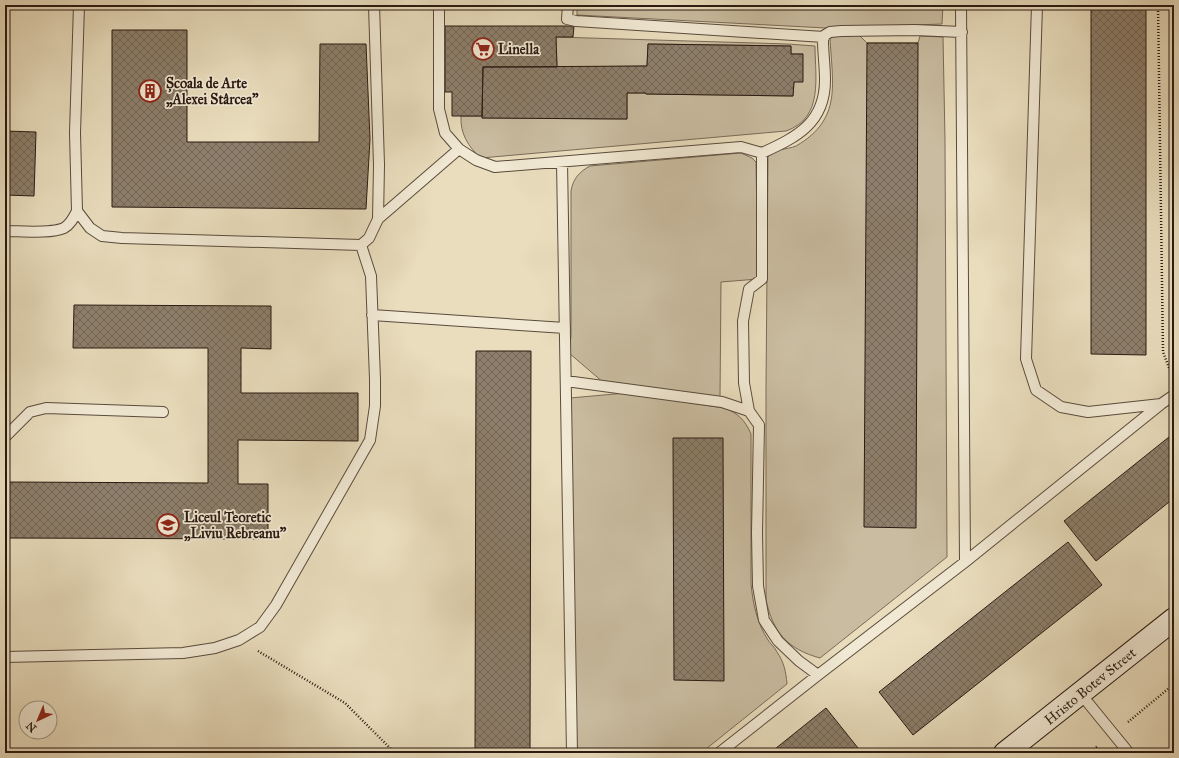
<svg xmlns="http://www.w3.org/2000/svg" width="1179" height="758" font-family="'IM FELL Great Primer',serif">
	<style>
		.green { fill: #c9bca0; stroke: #7a6b59 }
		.building { fill: url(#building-cross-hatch); stroke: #2a1a12 }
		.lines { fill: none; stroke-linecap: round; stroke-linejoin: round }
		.lane-casing { stroke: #5a4b3d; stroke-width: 12 }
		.secondary-casing { stroke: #2a1a12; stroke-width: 24 }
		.path { stroke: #2a1a12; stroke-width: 2.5; stroke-dasharray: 1 2; stroke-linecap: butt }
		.lane { stroke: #f1e9d4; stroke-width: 10 }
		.secondary { stroke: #f1e9d4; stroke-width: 22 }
		.labels { text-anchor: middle; stroke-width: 3.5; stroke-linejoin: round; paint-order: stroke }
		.poi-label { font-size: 14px; font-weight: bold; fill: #2a1a12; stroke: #f1e9d4; text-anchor: start }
		.street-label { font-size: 14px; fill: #2a1a12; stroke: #f1e9d4 }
	</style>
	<defs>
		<pattern id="building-cross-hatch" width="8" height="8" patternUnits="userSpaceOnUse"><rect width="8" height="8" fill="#8d7f6b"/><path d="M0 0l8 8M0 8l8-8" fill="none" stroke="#736757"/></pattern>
	</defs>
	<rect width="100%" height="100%" fill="#e9ddbd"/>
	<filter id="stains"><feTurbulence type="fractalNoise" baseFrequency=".005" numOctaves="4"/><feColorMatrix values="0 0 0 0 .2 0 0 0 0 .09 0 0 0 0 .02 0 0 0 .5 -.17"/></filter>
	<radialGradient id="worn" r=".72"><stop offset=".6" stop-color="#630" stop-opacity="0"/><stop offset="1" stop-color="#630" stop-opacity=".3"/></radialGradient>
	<path class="green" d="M577 5H943L942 24 826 28 577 15Z
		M859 35 867 43H918L920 36 943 37 945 140 947 557 820 658C787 649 773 632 766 600V386L768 157C774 148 787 150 796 146 843 119 832 83 830 37Z
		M556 37 788 44 815 46C815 77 824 118 786 131L481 158C468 147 460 133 461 116H482V118L627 119V93H646V94L793 96 794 82 803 54H791V46L648 44 647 66 557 67Z
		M741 153 752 158 756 162 758 279 721 282 720 397 604 383 569 353 571 336V191C573 179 579 172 590 166Z
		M626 393 724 408C738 413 745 420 751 434V584C753 604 757 623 768 640 770 644 775 647 777 652 784 662 786 672 787 684L701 753H570V398Z"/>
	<path class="building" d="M1091 5H1146V355L1091 354Z
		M445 26H574L573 37H556L557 67H483L482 116H452V92H445Z
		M112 30H187V142H319L320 44H366L370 139 366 209 112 207Z
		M867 43H918L916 528 864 527Z
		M648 44 791 46V54H803V82H794L793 96 646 94V93H627V119L482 118 483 67 647 66Z
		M5 131 36 132 34 196 5 195Z
		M74 305 271 306V349L241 348V393H358V441L238 440V484H268V539L7 538 6 552 5 551V498H7V482L208 483V348H73Z
		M476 351H531L530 753H475Z
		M1174 433V498L1096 561 1064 521Z
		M673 438H723L724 681 674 680Z
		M1068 542 1102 585 913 735 879 692Z
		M826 708 858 748 851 753H770Z"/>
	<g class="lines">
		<g class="lane-casing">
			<path id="lane" d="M79 5 75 133 77 211 90 228 102 236 122 238 361 245
				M439 5V109L445 133 459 149 476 160 495 167 741 147 762 153C797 137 825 123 825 80 825 66 823 53 823 40L825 35 830 32 841 31 915 30 962 32
				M568 5 567 19 576 21 824 37
				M961 5 965 562
				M1037 5 1026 359 1036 390 1061 407 1088 412 1161 404
				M562 162 572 753
				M378 219 459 149
				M5 231C20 231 51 234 64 228 71 224 74 217 77 211
				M372 315 565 328
				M566 381 722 402 749 411 759 425 757 533 758 586 764 620 778 641 799 661 818 675
				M749 411 744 383 743 321 749 289 762 279V153
				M5 437 30 412 46 408 163 412
				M5 657 183 653 215 648 239 640 260 627 276 605 370 440 375 406V379L371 276 361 245 369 238 378 219 379 165 374 5
				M1080 693 1129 753
				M719 753 818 675 965 562 1161 404 1174 395"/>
		</g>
		<g class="secondary-casing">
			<path id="secondary" d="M1005 753 1174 619"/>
		</g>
		<path class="path" d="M1158 5 1163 352 1171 373 1174 376
			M258 651 345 703 395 753
			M1128 722 1174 684
			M1089 753 1098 746"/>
		<use href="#lane" class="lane"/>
		<use href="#secondary" class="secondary"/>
	</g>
	<defs>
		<g id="supermarket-ring" transform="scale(1.15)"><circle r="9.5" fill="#f1e9d4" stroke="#8f2418" stroke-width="1.5"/><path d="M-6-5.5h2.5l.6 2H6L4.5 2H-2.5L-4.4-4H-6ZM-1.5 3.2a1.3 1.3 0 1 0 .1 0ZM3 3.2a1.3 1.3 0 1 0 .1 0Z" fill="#8f2418"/></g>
		<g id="building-ring" transform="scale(1.15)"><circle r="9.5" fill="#f1e9d4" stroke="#8f2418" stroke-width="1.5"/><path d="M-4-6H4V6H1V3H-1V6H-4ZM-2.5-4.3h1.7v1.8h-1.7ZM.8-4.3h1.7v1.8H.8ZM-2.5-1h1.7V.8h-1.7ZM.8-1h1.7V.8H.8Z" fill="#8f2418"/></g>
		<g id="school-ring" transform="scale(1.15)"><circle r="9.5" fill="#f1e9d4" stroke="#8f2418" stroke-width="1.5"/><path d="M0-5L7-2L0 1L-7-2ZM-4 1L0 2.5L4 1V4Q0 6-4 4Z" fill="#8f2418"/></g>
	</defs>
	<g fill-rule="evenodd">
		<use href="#supermarket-ring" x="483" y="49"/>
		<use href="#building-ring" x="150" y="91"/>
		<use href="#school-ring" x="168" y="525"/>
	</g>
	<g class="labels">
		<g class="poi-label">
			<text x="498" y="54">Linella</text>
			<text x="166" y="88">Școala de Arte<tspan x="166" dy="16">„Alexei Stârcea”</tspan></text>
			<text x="184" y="522">Liceul Teoretic<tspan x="184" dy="16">„Liviu Rebreanu”</tspan></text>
		</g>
		<g class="street-label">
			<text transform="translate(1090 686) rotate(-39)" y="5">Hristo Botev Street</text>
		</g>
	</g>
	<rect width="1179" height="758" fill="none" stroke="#e9ddbd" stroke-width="20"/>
	<rect x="6" y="6" width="1167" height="746" fill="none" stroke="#2a1a12" stroke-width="2"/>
	<rect x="10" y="10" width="1159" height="738" fill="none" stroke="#2a1a12"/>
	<g transform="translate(38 720) rotate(224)"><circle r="19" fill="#f1e9d4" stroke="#a19686"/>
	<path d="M0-3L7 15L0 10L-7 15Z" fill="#8f2418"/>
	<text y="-6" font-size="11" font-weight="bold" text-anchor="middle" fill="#2a1a12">N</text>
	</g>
	<rect width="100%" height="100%" filter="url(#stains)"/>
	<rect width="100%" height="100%" fill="url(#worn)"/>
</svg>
